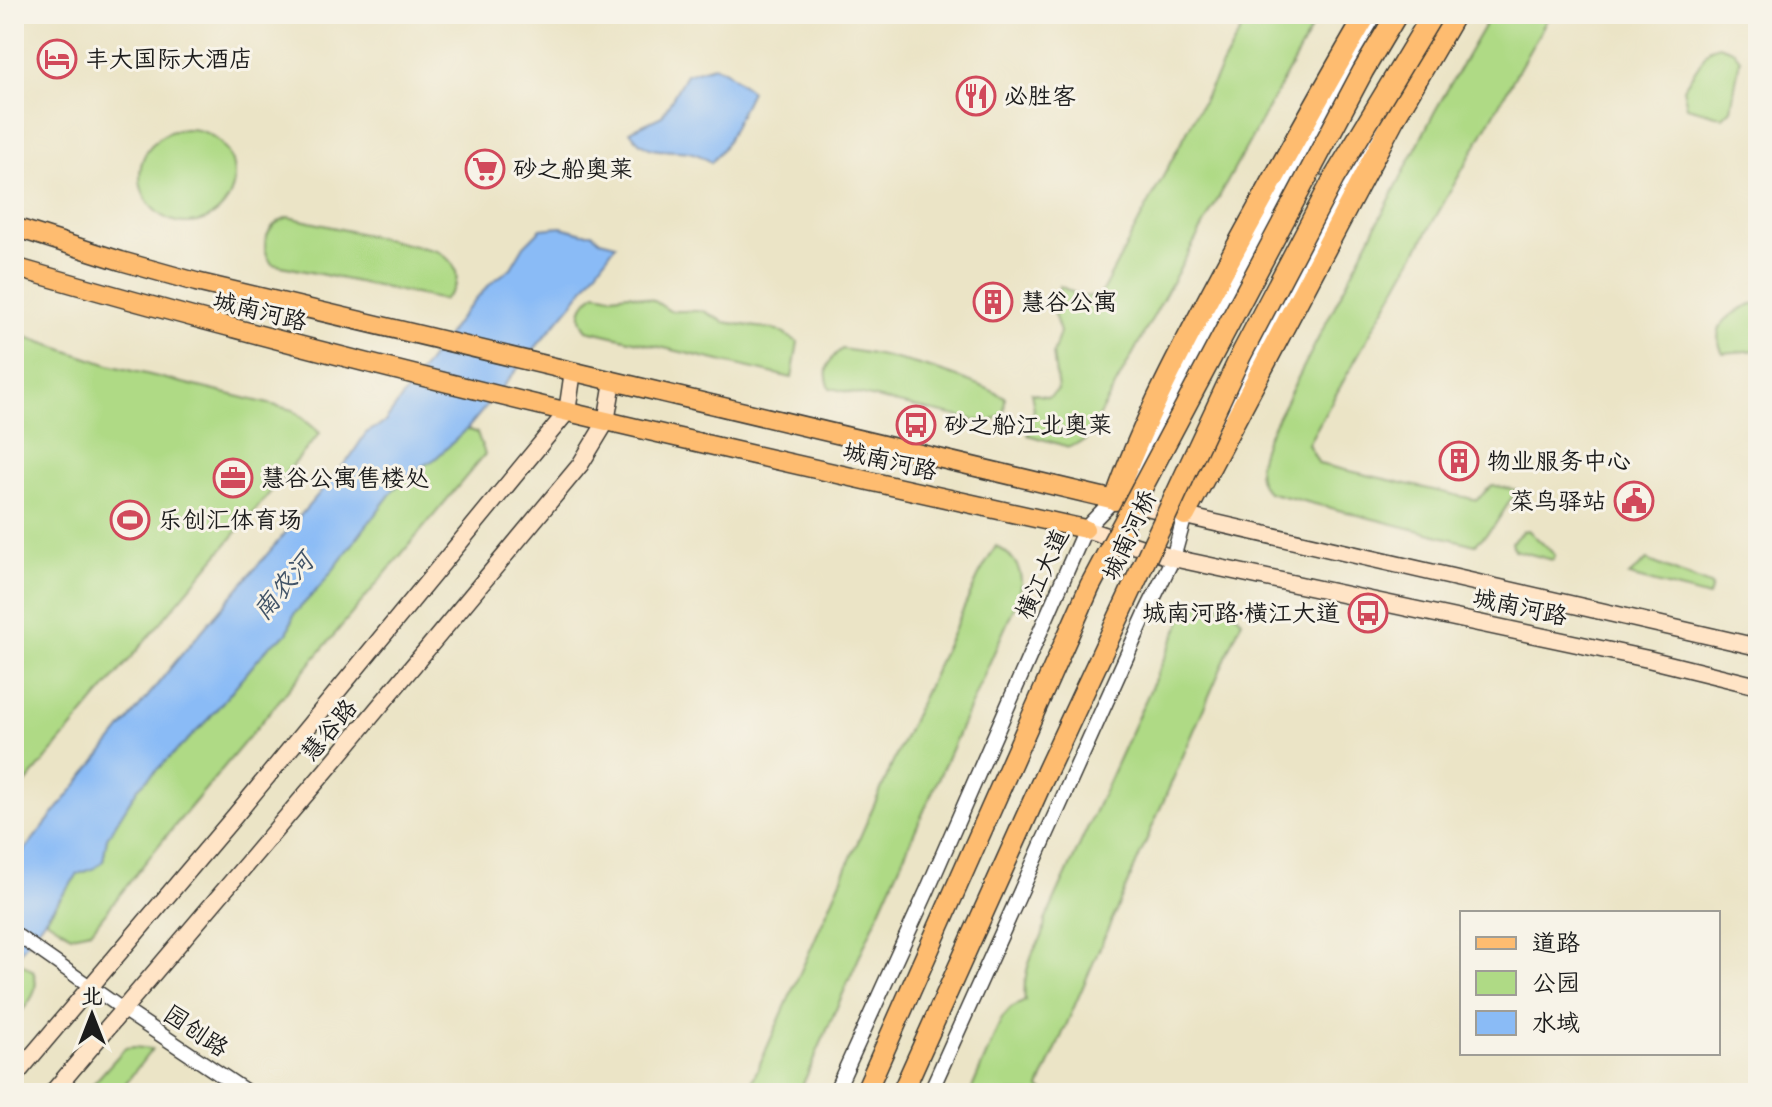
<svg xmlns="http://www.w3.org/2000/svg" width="1772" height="1107" font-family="Itim,'LXGW WenKai TC',sans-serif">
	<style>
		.green { fill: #afda85; stroke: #667b50; stroke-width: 2 }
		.water { fill: #8abbf6; stroke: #536c89; stroke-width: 2 }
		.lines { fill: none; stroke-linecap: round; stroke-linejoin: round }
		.minor-casing { stroke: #3b3a36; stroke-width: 15 }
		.tertiary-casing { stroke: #3b3a36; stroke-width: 17 }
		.secondary-casing { stroke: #3b3a36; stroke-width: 19 }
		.primary-casing { stroke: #3b3a36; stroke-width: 21 }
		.trunk-casing { stroke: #3b3a36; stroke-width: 23 }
		.minor { stroke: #fff; stroke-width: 12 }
		.tertiary { stroke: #fff; stroke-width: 14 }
		.secondary { stroke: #ffe4c6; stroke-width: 16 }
		.primary { stroke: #febc70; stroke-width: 18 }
		.trunk { stroke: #febc70; stroke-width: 20 }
		.trunk-bridge-casing { stroke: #3b3a36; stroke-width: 23; stroke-linecap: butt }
		.trunk-bridge { stroke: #febc70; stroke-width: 20 }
		.labels { text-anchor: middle; stroke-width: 6; stroke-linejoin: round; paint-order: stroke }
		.poi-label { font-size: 24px; fill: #1c1c1c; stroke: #f7f3e8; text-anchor: start }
		.street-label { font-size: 24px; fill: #1c1c1c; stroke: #f7f3e8 }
		.water-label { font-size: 26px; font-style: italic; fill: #425468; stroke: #f7f3e8 }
	</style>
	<rect width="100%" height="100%" fill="#f7f3e8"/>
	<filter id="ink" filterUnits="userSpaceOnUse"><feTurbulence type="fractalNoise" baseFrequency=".0125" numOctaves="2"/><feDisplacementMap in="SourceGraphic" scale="16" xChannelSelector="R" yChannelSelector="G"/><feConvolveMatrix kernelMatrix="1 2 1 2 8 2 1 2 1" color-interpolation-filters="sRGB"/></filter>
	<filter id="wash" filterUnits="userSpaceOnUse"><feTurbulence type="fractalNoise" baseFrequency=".006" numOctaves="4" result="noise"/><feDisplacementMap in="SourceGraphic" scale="32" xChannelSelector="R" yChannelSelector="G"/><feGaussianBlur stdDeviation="1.8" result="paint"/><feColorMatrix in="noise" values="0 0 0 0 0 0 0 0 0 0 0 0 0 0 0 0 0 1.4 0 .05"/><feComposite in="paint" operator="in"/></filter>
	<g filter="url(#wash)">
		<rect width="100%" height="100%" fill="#ebe4c6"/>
		<path class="green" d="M1240 14H1316L1308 35 1085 441 1069 447 1028 435 1034 409 1031 393 1049 397 1058 390 1053 354 1060 332 1053 311 1060 286 1082 297 1100 295 1241 30Z
			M1491 14H1550L1308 444 1319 464 1477 500 1492 485 1517 490 1494 526 1475 545 1268 492C1251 477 1260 458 1266 440L1435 111Z
			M1719 45 1733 50 1740 59 1731 109 1723 117 1687 107 1683 89 1710 48Z
			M140 176a47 47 0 1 1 94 0a47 47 0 1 1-94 0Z
			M288 217 437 251C460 264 464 284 443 300L272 264C258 245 267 224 288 217Z
			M596 293 612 296 629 294 653 300 670 311H704L724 322 777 330 798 342 792 378 587 330C575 316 582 302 596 293Z
			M1758 303V350L1723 353C1707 324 1734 311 1758 303Z
			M14 333 109 365 293 410 320 433 14 797Z
			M842 349C898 357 954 372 1005 397L1004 414 988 423 830 388C823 372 827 360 842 349Z
			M467 429 477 433 485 454 163 840 91 931 71 935 46 919 78 874 87 871 103 861 107 838 138 788 205 723 269 646 287 634 294 614 323 583 395 488 419 468 435 459Z
			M1528 530 1555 555 1553 560 1514 550 1512 542 1523 531Z
			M996 546C1016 557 1024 571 1020 594L799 1093H747L898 751 979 575Z
			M1647 560 1712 586 1709 597 1629 576Z
			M1200 604 1226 605 1242 620 1039 1088 1046 1093H970L1002 1018 1011 1008 1025 1001C1023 985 1027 965 1034 950 1041 936 1043 942 1045 921L1185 613Z
			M15 959 33 971C42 991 27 1005 14 1020Z
			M134 1047 152 1049 118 1093H85L125 1048Z"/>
		<path class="water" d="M714 66 726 71 751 91 726 144 711 163C681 137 653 167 630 131L662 116 686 74Z
			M561 227 583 233H592L600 240 616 244 573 303 467 429 435 459 419 468 395 488 323 583 294 614 287 634 269 646 205 723 138 788 107 838 103 861 95 868 78 874 14 960V863L177 660 351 456 366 433 384 423 465 311 491 283 511 268 524 246 541 229Z"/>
	</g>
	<g filter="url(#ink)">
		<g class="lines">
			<g class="minor-casing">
				<path id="minor" d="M14 933 124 1010"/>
			</g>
			<g class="tertiary-casing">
				<path id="tertiary" d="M1207 455 1307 257 1374 132 1409 74
					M1131 475 1145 454 1318 123 1382 14
					M124 1010 248 1093
					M835 1093 927 891 1085 529 1117 496
					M930 1093 1146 613 1173 558 1187 508"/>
			</g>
			<g class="secondary-casing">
				<path id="secondary" d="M1124 502 1758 647
					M1085 529 1173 558 1648 659 1758 686
					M14 1077 234 817 567 412 573 371
					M52 1093 329 767 580 465 606 422 613 381"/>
			</g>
			<g class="primary-casing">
				<path id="primary" d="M14 227 121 261 196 282 1115 500
					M14 267C367 370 726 450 1085 529"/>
			</g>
			<g class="trunk-casing">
				<path id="trunk" d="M1115 500C1145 414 1190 333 1233 253 1277 173 1320 93 1367 14
					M1185 515 1394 119 1455 14"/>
			</g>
			<use href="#minor" class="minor"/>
			<use href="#tertiary" class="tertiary"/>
			<use href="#secondary" class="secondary"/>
			<use href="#primary" class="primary"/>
			<use href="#trunk" class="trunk"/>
			<g class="trunk-bridge-casing">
				<path id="trunk-bridge" d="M865 1093 1090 586 1363 71 1397 14
					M902 1093 1040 786 1241 355 1334 178 1433 14"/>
			</g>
			<use href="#trunk-bridge" class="trunk-bridge"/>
		</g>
	</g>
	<defs>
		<g id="hotel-ring" transform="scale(2)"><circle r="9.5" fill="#f7f3e8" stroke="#d1495b" stroke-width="1.5"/><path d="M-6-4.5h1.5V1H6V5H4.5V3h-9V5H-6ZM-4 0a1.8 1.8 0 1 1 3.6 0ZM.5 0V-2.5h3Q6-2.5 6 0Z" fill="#d1495b"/></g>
		<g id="restaurant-ring" transform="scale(2)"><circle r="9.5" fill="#f7f3e8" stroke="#d1495b" stroke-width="1.5"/><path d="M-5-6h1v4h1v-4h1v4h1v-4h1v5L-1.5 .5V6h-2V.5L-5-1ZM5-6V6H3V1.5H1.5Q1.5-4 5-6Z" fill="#d1495b"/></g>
		<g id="supermarket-ring" transform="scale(2)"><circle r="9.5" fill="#f7f3e8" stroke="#d1495b" stroke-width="1.5"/><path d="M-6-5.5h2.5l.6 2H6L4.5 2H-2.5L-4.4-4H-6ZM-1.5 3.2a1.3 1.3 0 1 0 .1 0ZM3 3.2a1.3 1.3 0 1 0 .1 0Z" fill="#d1495b"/></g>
		<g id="building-ring" transform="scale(2)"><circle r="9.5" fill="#f7f3e8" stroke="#d1495b" stroke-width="1.5"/><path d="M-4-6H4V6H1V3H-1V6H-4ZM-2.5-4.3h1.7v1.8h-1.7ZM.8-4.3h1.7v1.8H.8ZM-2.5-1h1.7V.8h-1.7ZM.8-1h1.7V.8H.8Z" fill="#d1495b"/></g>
		<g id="bus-ring" transform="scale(2)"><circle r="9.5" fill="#f7f3e8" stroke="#d1495b" stroke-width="1.5"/><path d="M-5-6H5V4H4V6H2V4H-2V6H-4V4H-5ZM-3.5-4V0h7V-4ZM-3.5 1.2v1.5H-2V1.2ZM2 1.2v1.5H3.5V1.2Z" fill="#d1495b"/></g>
		<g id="office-ring" transform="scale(2)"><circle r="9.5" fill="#f7f3e8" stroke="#d1495b" stroke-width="1.5"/><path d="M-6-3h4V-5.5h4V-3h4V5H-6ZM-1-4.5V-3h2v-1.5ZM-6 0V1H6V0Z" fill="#d1495b"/></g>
		<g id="civic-ring" transform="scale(2)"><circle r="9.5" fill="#f7f3e8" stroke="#d1495b" stroke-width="1.5"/><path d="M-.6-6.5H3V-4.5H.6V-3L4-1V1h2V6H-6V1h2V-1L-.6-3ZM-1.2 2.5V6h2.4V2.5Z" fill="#d1495b"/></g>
		<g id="stadium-ring" transform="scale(2)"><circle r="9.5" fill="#f7f3e8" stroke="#d1495b" stroke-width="1.5"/><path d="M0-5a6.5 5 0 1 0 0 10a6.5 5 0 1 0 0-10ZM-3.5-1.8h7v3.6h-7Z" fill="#d1495b"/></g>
	</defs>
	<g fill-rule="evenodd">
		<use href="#hotel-ring" x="57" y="59"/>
		<use href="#restaurant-ring" x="976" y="96"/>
		<use href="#supermarket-ring" x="485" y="169"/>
		<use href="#building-ring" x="993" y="302"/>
		<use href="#bus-ring" x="916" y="425"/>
		<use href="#building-ring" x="1459" y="461"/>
		<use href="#office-ring" x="233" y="478"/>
		<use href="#civic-ring" x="1634" y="501"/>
		<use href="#stadium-ring" x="130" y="520"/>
		<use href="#bus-ring" x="1368" y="613"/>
	</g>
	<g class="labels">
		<g class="poi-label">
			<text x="85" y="67">丰大国际大酒店</text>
			<text x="1004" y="104">必胜客</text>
			<text x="513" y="177">砂之船奥莱</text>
			<text x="1021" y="310">慧谷公寓</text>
			<text x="944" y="433">砂之船江北奥莱</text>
			<text x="1487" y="469">物业服务中心</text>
			<text x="261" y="486">慧谷公寓售楼处</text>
			<text x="1606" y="509" text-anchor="end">菜鸟驿站</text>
			<text x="158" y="528">乐创汇体育场</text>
			<text x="1340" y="621" text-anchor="end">城南河路·横江大道</text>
		</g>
		<g class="street-label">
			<text transform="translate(260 311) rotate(14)" y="8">城南河路</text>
			<text transform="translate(890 461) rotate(13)" y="8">城南河路</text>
			<text transform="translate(1129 535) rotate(-65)" y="8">城南河桥</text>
			<text transform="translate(1042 574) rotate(-66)" y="8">横江大道</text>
			<text transform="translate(1520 607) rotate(12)" y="8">城南河路</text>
			<text transform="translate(329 730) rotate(-50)" y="8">慧谷路</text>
			<text transform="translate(196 1031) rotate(34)" y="8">园创路</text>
		</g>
		<g class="water-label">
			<text transform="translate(283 586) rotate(-50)" y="9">南农河</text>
		</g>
	</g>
	<rect width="1772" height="1107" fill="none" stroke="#f7f3e8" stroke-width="48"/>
	<rect x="1460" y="911" width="260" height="144" fill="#f7f3e8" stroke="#9f9d96" stroke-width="2"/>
	<rect x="1476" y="937" width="40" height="12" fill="#febc70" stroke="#9f9d96" stroke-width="2"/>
	<text x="1532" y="951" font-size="24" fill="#1c1c1c">道路</text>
	<rect x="1476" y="971" width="40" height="24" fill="#afda85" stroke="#9f9d96" stroke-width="2"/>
	<text x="1532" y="991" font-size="24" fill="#1c1c1c">公园</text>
	<rect x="1476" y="1011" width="40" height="24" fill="#8abbf6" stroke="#9f9d96" stroke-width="2"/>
	<text x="1532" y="1031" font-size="24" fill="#1c1c1c">水域</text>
	<g transform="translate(92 1015)" stroke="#f7f3e8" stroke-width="6" paint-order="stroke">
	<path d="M0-6L14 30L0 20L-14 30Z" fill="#1c1c1c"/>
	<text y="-12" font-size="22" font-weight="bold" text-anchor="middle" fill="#1c1c1c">北</text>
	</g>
</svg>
